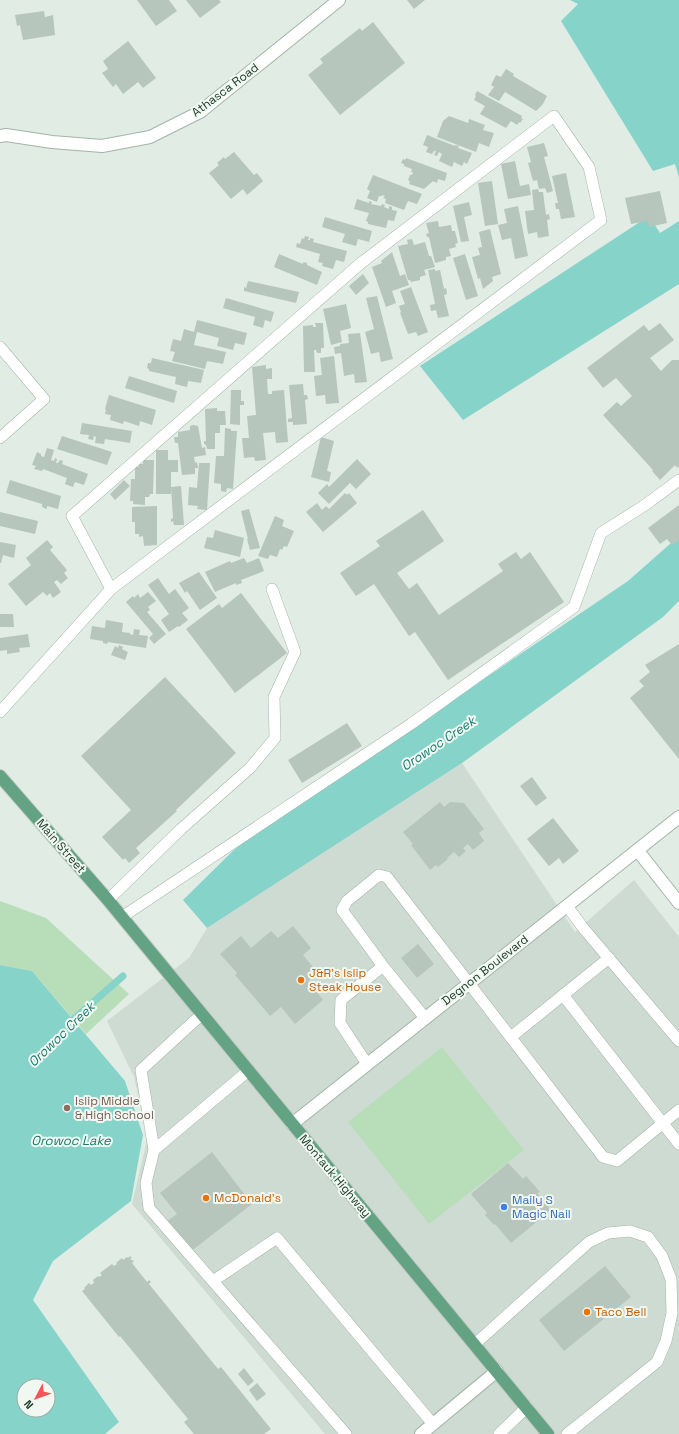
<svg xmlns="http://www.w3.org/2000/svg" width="679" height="1434" font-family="'Space Grotesk',sans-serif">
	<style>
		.built { fill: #cedbd2 }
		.green { fill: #b8deb9 }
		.water { fill: #86d3ca; fill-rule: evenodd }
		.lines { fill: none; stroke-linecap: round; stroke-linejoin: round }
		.stream { stroke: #86d3ca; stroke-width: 7 }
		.building { fill: #b6c6bc }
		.lane-casing { stroke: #a3b4a9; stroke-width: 12 }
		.street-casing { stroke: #a3b4a9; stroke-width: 14 }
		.primary-casing { stroke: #c1c8c4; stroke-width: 14 }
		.lane { stroke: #fff; stroke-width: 11 }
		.street { stroke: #fff; stroke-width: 12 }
		.primary { stroke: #63a282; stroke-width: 12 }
		.food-dot { fill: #e8710a; stroke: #f1f8f2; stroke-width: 1.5 }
		.education-dot { fill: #8d6e63; stroke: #f1f8f2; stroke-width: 1.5 }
		.shop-dot { fill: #3f7fe0; stroke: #f1f8f2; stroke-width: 1.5 }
		.labels { text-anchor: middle; stroke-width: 4; stroke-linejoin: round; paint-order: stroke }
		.street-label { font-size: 12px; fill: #203c2d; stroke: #f1f8f2 }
		.food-label { font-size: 12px; fill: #c56008; stroke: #f1f8f2; text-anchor: start }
		.education-label { font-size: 12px; fill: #785e54; stroke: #f1f8f2; text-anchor: start }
		.shop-label { font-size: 12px; fill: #366cbe; stroke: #f1f8f2; text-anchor: start }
		.water-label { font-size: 13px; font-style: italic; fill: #197a70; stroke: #f1f8f2 }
	</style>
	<rect width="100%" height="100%" fill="#e0ece4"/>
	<path class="built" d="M462 763 575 932 634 880 679 937V1434H325L132 1204 148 1136 134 1077 107 1021 189 958 207 928Z"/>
	<path class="green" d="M0 901 46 918 129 994 86 1034 32 971 0 965Z
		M442 1047 524 1150 429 1224 348 1122Z"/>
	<path class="water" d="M570 0H679V177L675 164 653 171 561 21 578 4Z
		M649 216 660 233 679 221V284L463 420 420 366Z
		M679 536V601L663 617 462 763 207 928 183 900 238 846 628 581Z
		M0 965 32 971 125 1081 143 1135 131 1201 53 1261 33 1300 119 1422 105 1434H0ZM24 1386H48V1410H24Z"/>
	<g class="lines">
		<path class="stream" d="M67 1025 123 976"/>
	</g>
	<path class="building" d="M137 0H169L177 11 156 26Z
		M186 0H219L221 2 200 18Z
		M407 0H425L414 9Z
		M44 11 45 17 53 15 55 35 23 40 20 25 17 26 15 15Z
		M373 22 405 63 340 115 308 75 323 63 320 59 360 28 362 31Z
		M128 41 156 78 143 88 138 82 123 94 116 84 113 87 102 73 108 69 103 61Z
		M506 69 514 74 513 76 547 96 543 104 536 111 505 92 499 101 488 95 494 87 491 85 496 75 501 77Z
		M477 91 522 116 521 118 523 119 520 123 519 122 517 125 511 121 506 128 480 114 485 106 474 100 476 96 475 95Z
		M449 116 468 123 469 119 485 125 483 130 494 133 489 147 479 143 476 152 437 137 443 121Z
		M427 135 455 146V145L459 146 458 148 472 153 467 164 464 162 462 166 454 162 452 167 439 161 442 154 439 152 437 156 434 155 436 151H434L432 154 426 152 428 147 423 145Z
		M544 143 548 156 544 157 553 191 547 193 545 188 539 189 537 180 533 181 528 163 531 162 527 147Z
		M234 152 254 175 257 173 263 181 247 195 243 189 231 199 209 173 219 165 217 163 224 157 225 159Z
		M406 158 447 173 445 181 438 179 437 183 433 181 424 189 409 184 410 181 408 180 410 175H412L413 172H411L412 169 404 166V164L401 163 403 159 405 160Z
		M515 161 520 186 529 184 531 195 508 199 501 164Z
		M566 173 575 217 561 219 559 209H556L555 203H558L552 176Z
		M373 175 422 194 417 204 408 201 404 210 385 203 386 199 383 198 385 196 382 195V196H379L377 202 367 198 370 191 367 189Z
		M492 181 498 224 485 226 478 183Z
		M538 189 539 192H543L546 215 549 214 550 219 547 220 549 236 538 238 537 232 528 234 525 211 534 210 532 190Z
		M660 191 667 223 649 227 648 221 631 224 625 198Z
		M357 199 369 203V201L372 202 371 204 381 206 382 204 385 205 384 207 389 209V206L392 207V210L397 211 394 221 388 220 386 228 368 224V222L366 221 369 213 354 209Z
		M469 202 472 215 464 217 469 241 461 242 453 206Z
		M518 206 528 256 515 259 511 238 502 240 498 225 507 223 504 209Z
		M325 217 372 231 369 242 358 239 356 246 342 242 345 234 322 227Z
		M438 221 439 227 451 225 452 231H455L458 243 455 244 456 247 449 249 451 256 446 257V260L435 263 429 237H427L426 234 429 233 426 223Z
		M490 229 501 274 492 277 493 281 483 289 480 278 478 279 472 257 480 255 478 248 482 247 479 232Z
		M305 236 309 237 308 240H310V238L314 239 313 242 347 251 344 262 336 260 333 269 322 266 323 263 318 262 320 254 296 247 297 243 300 244 302 238 304 239Z
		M412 239 414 245 425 242 429 256H431L435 267 424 270 426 275 420 277V280L411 282 410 280H408L398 246 408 244 407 240Z
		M392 252 400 276 405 274 409 285 392 291 396 303 386 307 372 267 382 263 381 261Z
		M279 254 303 264V262L307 263V265L322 272 317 285 274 267Z
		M465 254 478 296 466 300 453 258Z
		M435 269V271L440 270 444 289 446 288 447 294 444 295 449 316 438 318 436 310 431 311 430 305 435 304 428 270Z
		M363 274 369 283 356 295 349 286Z
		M248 281 299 292 296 303 244 291V287L246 288Z
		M411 287 428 332 418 336 416 332 408 334 400 313 401 312 399 306 405 304 400 291Z
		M377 296 393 359 381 362 379 352 371 354 365 332 374 329 366 298Z
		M226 298 274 312 271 322 265 320 263 328 253 325 255 317 223 308Z
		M346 304 351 328 340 331 342 342 331 345 323 309Z
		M197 320 247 333 244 345 235 343 233 350 217 346 219 338 197 332 194 345 226 352 223 364 207 361 205 369 172 361 175 352 170 351 173 339 181 341 184 329 194 332Z
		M315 323H323L324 348H321V353H317L316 350H314L315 372H304L303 326 313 325V327H316Z
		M660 323 674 340 650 358 661 371 672 360H679V466L677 468 675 465 660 480 652 471 653 470 603 415 617 402 621 406 632 396 616 378 603 388 587 368 644 325 649 331Z
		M360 333 367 382 355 383 354 374 344 376 341 353 335 354 334 347 340 346V344L349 343 348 334Z
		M334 356 339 403 326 404 325 395 316 396 314 376 322 375 320 358Z
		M152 358 204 370 201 383 188 381 187 387 175 384 176 377 149 371V369L147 368 148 363H151Z
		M266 365V369L272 368V379H267L268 394H272V391L284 390 288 442 276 443 275 432 263 433 266 460 255 461 254 457 244 458 242 438H249L247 416 256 415 252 367Z
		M129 376 177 391 174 403 125 388Z
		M303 384 304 395H307L308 399 305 400 307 424 293 425V422H288V419L292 418 289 385Z
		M231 390H241V401H244V405H240V425L230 424Z
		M109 395 156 410 152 425 140 421 139 426 124 421 123 424 110 420 111 415 105 414 106 410 105 409Z
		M217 408V411H225L226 425H220V433H215V449H207L206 445 204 444V441H206L205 409Z
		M82 423 132 431 130 443 105 439 104 444 95 443 96 437 94 436 93 440 88 439 89 435 80 434Z
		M193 425 198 426 202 448 205 447 206 455 194 457 195 463 197 462 198 468H195V474L182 475 178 443H175L174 437H178V432L190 430V426Z
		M225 428 231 429V431H237L233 489 227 488 226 492 221 491V484L214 483 216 456H224Z
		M62 436 112 452 107 465 57 449Z
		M321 437 334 441 327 471 331 472 329 482 311 477Z
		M47 448 54 450 51 460 54 461 55 458 57 459 56 463H58L60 460 63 461 62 464 88 474 84 485 75 482 73 487 65 484 67 478 43 469 42 471 34 469 36 466 32 465 37 452 41 454V456L44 457Z
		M156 450H168V460H178V472H171V494H156Z
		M357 459 371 474 356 489 350 483 329 504 318 493 327 484 329 487Z
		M143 460H154L153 494H150L149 497H145V505L133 504V501H130L131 479H135V467H139V464H143Z
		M199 463H210L207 510 197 509 198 506 188 505 189 487 197 488Z
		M10 480 61 496 58 509 47 506V509L42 507V504L6 493Z
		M124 480 130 486 115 500 110 494Z
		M181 486 184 525H174L173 521 171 522V519L173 518 171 487Z
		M345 493 347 495 349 493 357 503 323 532 306 512 317 503 322 510 326 506 329 509Z
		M679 505V540L672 545 667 539 660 544 648 528Z
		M157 506V545L144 546 143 536 139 537V534H135V522H132V507Z
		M249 509 260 548 250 550 247 539H248L241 511Z
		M423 510 444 541 397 573 409 589 417 583 439 615 503 571 498 564 516 552 521 559 530 552 564 602 448 680 415 632 409 636 374 584 356 596 340 573 380 546 376 541Z
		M0 512 38 521 35 534 0 526Z
		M275 516 284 520 282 526 294 531 287 547 284 546 282 550 280 549 277 557 270 555 268 559 258 556Z
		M215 530 244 538 240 557 204 548 207 537 213 538Z
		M47 540 53 547 50 550 67 570 64 573 68 578 61 584 57 580 54 582 61 592 53 598 50 593 47 596 43 592 26 606 8 584 31 565 26 558Z
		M0 542 16 545 14 558 3 555 1 563H0Z
		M244 558 247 563 259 558 264 571 241 580 242 583 236 585V583L215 592 205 572 230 561 231 563Z
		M199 572 217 598 200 610 187 591 185 593 179 583Z
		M158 578 169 594 175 589 189 608 182 613 188 620 179 627 178 626 169 632 161 620 169 614 148 585Z
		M148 592 156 601 148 607 150 610 147 612 166 634 154 644 149 638 153 634 126 602 133 596 134 598 138 594 140 598Z
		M241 593 287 653 235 693 186 629 219 604 222 608Z
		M0 614H13L14 627H0Z
		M106 620 123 623 122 632 130 633V634L133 635 134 629 140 630 139 635 148 636 146 648 108 642 107 644 103 643V641L90 639 92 626 105 628Z
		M28 634 30 647 19 648 20 652 7 654V650L0 651V638Z
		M679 644V759L630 698 644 686 639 681 650 672 645 665Z
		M119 645 123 647 122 649 128 652 125 660 111 655 115 646 118 648Z
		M165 677 236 753 176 810 177 811 136 848 140 853 129 863 125 858 123 860 102 837 131 810 81 756Z
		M347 723 362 746 302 783 288 760Z
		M532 777 547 798 536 806 520 786Z
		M440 802 444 807 450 802 464 803 484 829 479 833 484 841 473 850 468 844 463 848 466 851 459 857 454 852 447 858 448 859 438 867 436 865 430 870 411 845 413 844 403 832Z
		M553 818 579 851 563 864 559 858 549 866 527 839Z
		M293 926 311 948 303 955 318 973 308 981 323 1000 295 1024 281 1007 270 1016 235 975 237 973 220 954 241 936 251 948 271 931 278 938Z
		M418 944 434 964 417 978 401 958Z
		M212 1152 252 1204 190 1252 166 1222 177 1214 160 1193Z
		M508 1163 523 1179 526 1176 540 1192 537 1193 551 1210 511 1243 495 1224 494 1225 485 1215 487 1213 471 1194Z
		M130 1256 132 1258 130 1259 134 1261 132 1263 147 1282 149 1280 151 1282 149 1284 218 1369 221 1367 271 1429 264 1434H194L184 1422 188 1419 120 1336 119 1337 82 1291 85 1289 84 1288 89 1283 91 1285 94 1283 93 1280 98 1276 99 1277 102 1275 100 1273 112 1264 114 1266 117 1264 116 1263 122 1258 123 1260 127 1257 128 1258Z
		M605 1266 631 1297 564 1351 539 1320Z
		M244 1368 254 1381 248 1386 238 1374Z
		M257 1383 266 1394 257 1401 249 1390Z"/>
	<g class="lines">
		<g class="lane-casing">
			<path id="lane" d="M0 347 44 399 0 438
				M0 712 111 589 601 220 589 167 554 116 361 263 72 516 111 589
				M108 900 181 829 250 768 275 738 274 697 295 652 272 589
				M567 906 584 929 679 1041
				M122 917 411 724 574 607 601 533 645 505 679 480
				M383 966 425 1018
				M563 995 679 1144
				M511 1037 609 958
				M367 1064 340 1023 341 1000 383 966 342 910 347 901 379 875 387 877 603 1157 617 1161 679 1110
				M248 1071 154 1150 146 1183 149 1208 346 1434
				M154 1150 141 1070 202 1014
				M213 1281 277 1238 433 1424
				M475 1344 589 1242 608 1233 630 1231 648 1237 662 1256 671 1279 672 1313 666 1341 657 1362 567 1434
				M499 1434 527 1407"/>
		</g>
		<g class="street-casing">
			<path id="street" d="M0 136 6 135 52 142 102 146 150 137 200 112 339 0
				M638 851 679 903
				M292 1124 679 817
				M421 1434 497 1371"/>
		</g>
		<g class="primary-casing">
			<path id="primary" d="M0 776 108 900 548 1434"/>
		</g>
		<use href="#lane" class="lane"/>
		<use href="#street" class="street"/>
		<use href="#primary" class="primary"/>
	</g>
	<g class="food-dot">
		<circle cx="301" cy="980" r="4"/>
		<circle cx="206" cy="1198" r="4"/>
		<circle cx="587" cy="1312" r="4"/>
	</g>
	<circle class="education-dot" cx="67" cy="1108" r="4"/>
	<circle class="shop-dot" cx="504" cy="1207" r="4"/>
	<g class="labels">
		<g class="street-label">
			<text transform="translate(225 90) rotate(-37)" y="4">Athasca Road</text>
			<text transform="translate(61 846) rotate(49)" y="4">Main Street</text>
			<text transform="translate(485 970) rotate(-38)" y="4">Degnon Boulevard</text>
			<text transform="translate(335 1176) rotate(50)" y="4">Montauk Highway</text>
		</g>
		<g class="food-label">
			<text x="309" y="977">J&amp;R's Islip<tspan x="309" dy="14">Steak House</tspan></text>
			<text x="214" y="1202">McDonald's</text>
			<text x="595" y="1316">Taco Bell</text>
		</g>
		<g class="education-label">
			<text x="75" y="1105">Islip Middle<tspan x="75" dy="14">&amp; High School</tspan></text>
		</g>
		<g class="shop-label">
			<text x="512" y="1204">Maily S<tspan x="512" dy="14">Magic Nail</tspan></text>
		</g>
		<g class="water-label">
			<text transform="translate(438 743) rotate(-34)" y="5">Orowoc Creek</text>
			<text transform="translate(61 1034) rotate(-44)" y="5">Orowoc Creek</text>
			<text x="71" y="1145">Orowoc Lake</text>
		</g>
	</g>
	<g transform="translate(36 1398) rotate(229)"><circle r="19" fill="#f1f8f2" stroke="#9dada3"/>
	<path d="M0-3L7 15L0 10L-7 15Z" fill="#f65457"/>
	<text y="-6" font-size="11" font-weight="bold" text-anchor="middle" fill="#203c2d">N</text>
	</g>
</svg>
